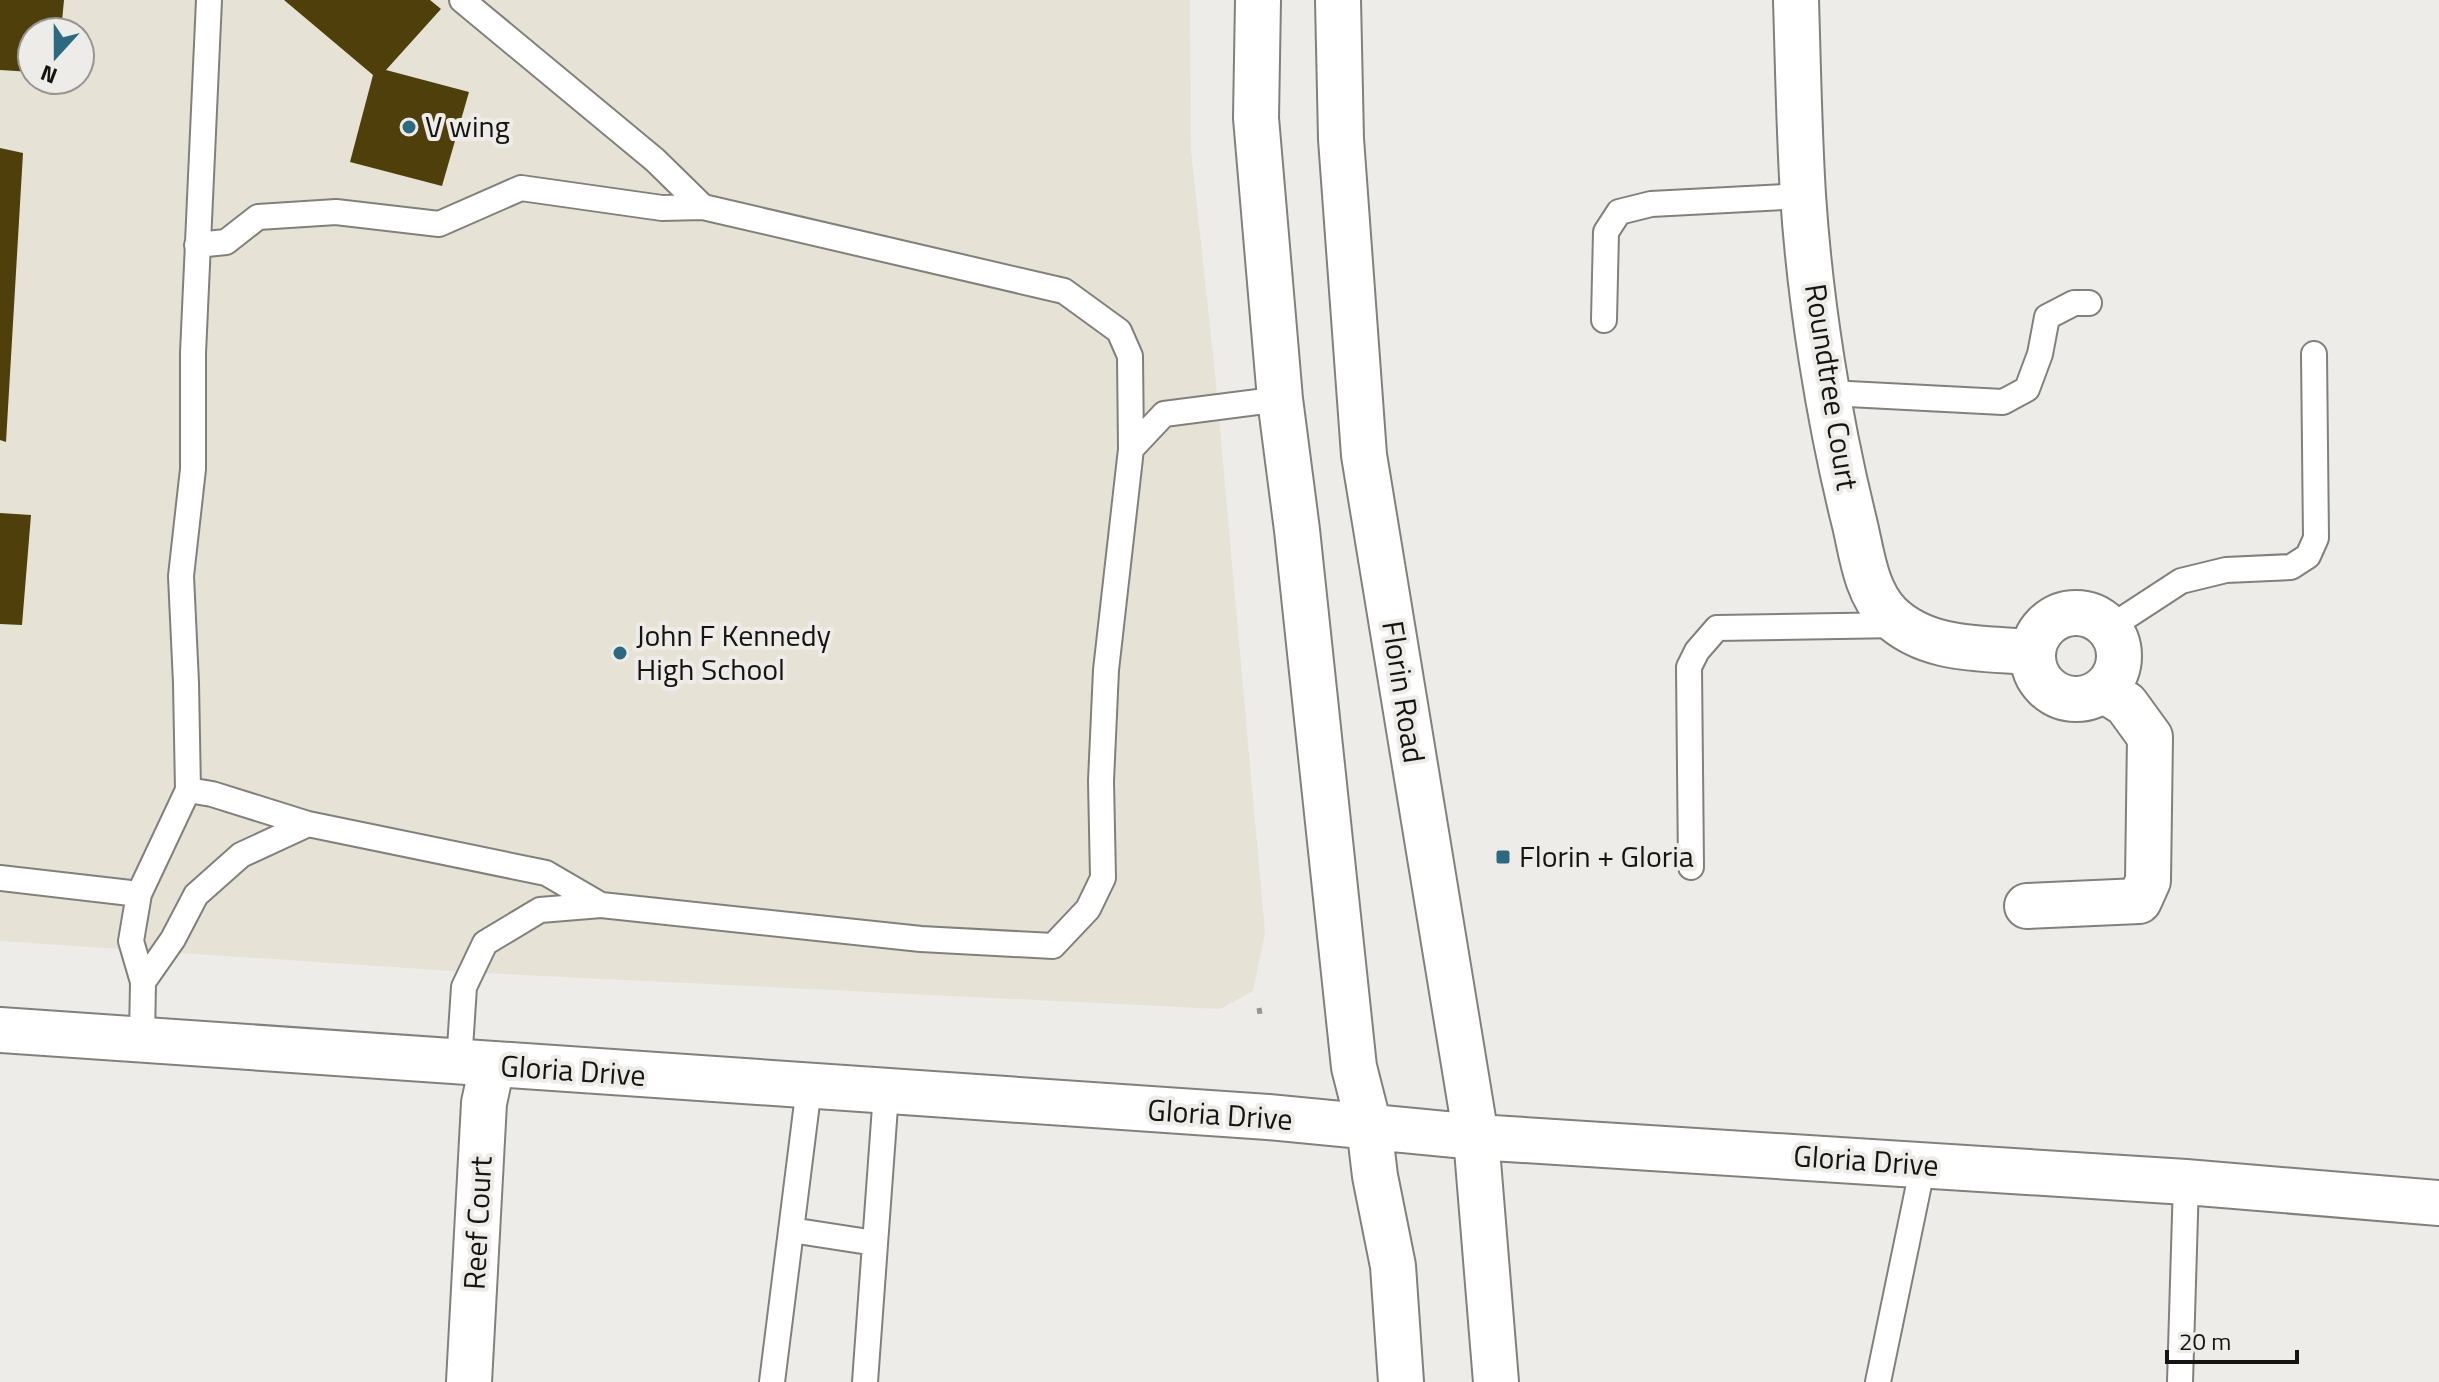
<svg xmlns="http://www.w3.org/2000/svg" width="2439" height="1382" font-family="'Titillium Web',sans-serif">
	<style>
		.built { fill: #e6e2d6; fill-rule: evenodd }
		.building { fill: #4f400b }
		.lines { fill: none; stroke-linecap: round; stroke-linejoin: round }
		.lane-casing { stroke: #81807b; stroke-width: 28 }
		.street-casing { stroke: #81807b; stroke-width: 48 }
		.secondary-casing { stroke: #81807b; stroke-width: 48 }
		.path { stroke: #989693; stroke-width: 5; stroke-dasharray: 6 4; stroke-linecap: butt }
		.lane { stroke: #fff; stroke-width: 24 }
		.street { stroke: #fff; stroke-width: 44 }
		.secondary { stroke: #fff; stroke-width: 44 }
		.poi-dot { fill: #2d6a81; stroke: #eeece8; stroke-width: 3 }
		.labels { text-anchor: middle; stroke-width: 8; stroke-linejoin: round; paint-order: stroke }
		.poi-label { font-size: 30px; fill: #151413; stroke: #eeece8; text-anchor: start }
		.street-label { font-size: 30px; fill: #151413; stroke: #eeece8 }
	</style>
	<rect width="100%" height="100%" fill="#eeece8"/>
	<path class="built" d="M0 0H1190L1191 151 1215 373 1265 933 1253 991 1220 1009 482 973 0 941ZM32 32H80V80H32Z"/>
	<path class="building" d="M0 0H64L61 32H32V72L0 70Z
		M284 0H430L441 9 386 70 469 92 442 186 350 162 373 75Z
		M0 148 23 153 6 442 0 440Z
		M0 513 31 515 22 625 0 624Z"/>
	<g class="lines">
		<g class="lane-casing">
			<path id="lane" d="M462 0 655 160 703 207
				M1604 320 1606 232 1619 212 1651 204 1803 196
				M1829 393 2003 402 2027 389 2040 354 2047 317 2074 303H2089
				M1131 449 1164 414 1280 399
				M2109 628 2181 581 2226 570 2291 567 2308 556 2316 538 2314 354
				M188 790 212 794 308 824 546 873 601 905 921 939 1053 946 1088 909 1103 878 1101 781 1106 670 1131 449 1130 356 1119 331 1064 291 703 207 662 208 521 188 439 224 336 212 258 217 226 242 197 245
				M1691 867 1689 667 1697 651 1717 628 1901 625
				M0 878 139 894
				M143 982 173 939 196 895 241 855 308 824
				M142 1038 143 982 131 941 139 894 188 790 186 683 181 576 193 469V353L209 0
				M459 1063 464 987 485 943 540 910 601 905
				M791 1230 875 1243
				M772 1382 809 1087
				M865 1382 886 1093
				M1878 1382 1923 1165
				M2180 1382 2186 1182"/>
		</g>
		<g class="street-casing">
			<path id="street" d="M1796 0C1798 65 1799 130 1803 195 1810 302 1829 421 1855 525 1862 555 1866 592 1889 615 1927 652 1982 648 2032 652
				M2033 656a43 43 0 1 1 86 0a43 43 0 1 1-86 0Z
				M2027 906 2139 901 2148 881 2150 737 2126 704 2103 690
				M469 1382 484 1103 492 1066"/>
		</g>
		<g class="secondary-casing">
			<path id="secondary" d="M1258 0 1256 118 1280 399 1297 530 1354 1067 1369 1126 1375 1176 1393 1266 1401 1382
				M1338 0 1341 139 1364 455 1476 1137 1496 1382
				M0 1030 1268 1117 1476 1137 2186 1182 2439 1203"/>
		</g>
		<path class="path" d="M1259 1008 1260 1014"/>
		<use href="#lane" class="lane"/>
		<use href="#street" class="street"/>
		<use href="#secondary" class="secondary"/>
	</g>
	<g class="poi-dot">
		<circle cx="409" cy="127" r="8"/>
		<circle cx="620" cy="653" r="8"/>
		<rect x="1495" y="849" width="16" height="16" rx="4"/>
	</g>
	<g class="labels">
		<g class="poi-label">
			<text x="425" y="137">V wing</text>
			<text x="636" y="646">John F Kennedy<tspan x="636" dy="34">High School</tspan></text>
			<text x="1519" y="867">Florin + Gloria</text>
		</g>
		<g class="street-label">
			<text transform="translate(1831 387) rotate(81)" y="10">Roundtree Court</text>
			<text transform="translate(1403 692) rotate(81)" y="10">Florin Road</text>
			<text transform="translate(573 1071) rotate(4)" y="10">Gloria Drive</text>
			<text transform="translate(1220 1115) rotate(4)" y="10">Gloria Drive</text>
			<text transform="translate(1866 1161) rotate(4)" y="10">Gloria Drive</text>
			<text transform="translate(478 1223) rotate(-87)" y="10">Reef Court</text>
		</g>
	</g>
	<g transform="translate(56 56) rotate(201)"><circle r="38" fill="#eeece8" stroke="#979693" stroke-width="2"/>
	<path d="M0-6L14 30L0 20L-14 30Z" fill="#2d6a81"/>
	<text y="-12" font-size="22" font-weight="bold" text-anchor="middle" fill="#151413">N</text>
	</g>
	<path d="M2167 1350v12h130v-12" fill="none" stroke="#151413" stroke-width="4"/>
	<text x="2179" y="1350" font-size="24" fill="#151413" stroke="#eeece8" stroke-width="6" paint-order="stroke">20 m</text>
</svg>
